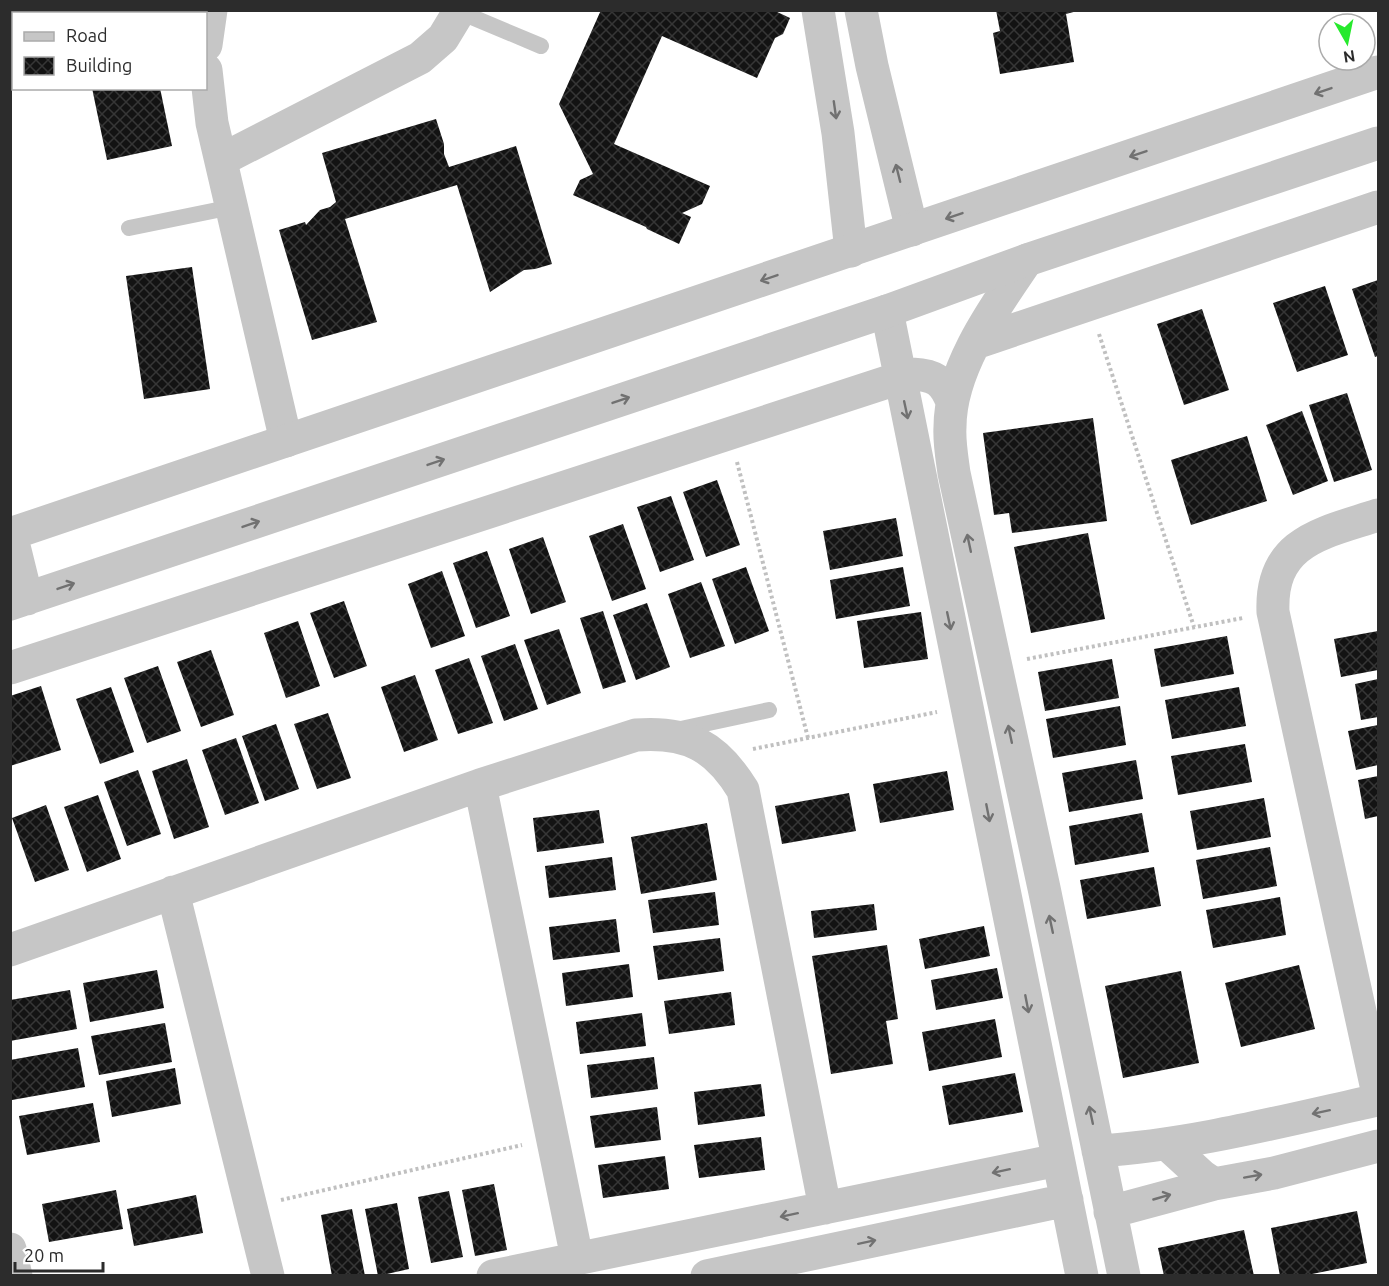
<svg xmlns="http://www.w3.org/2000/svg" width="1389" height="1286" font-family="Ubuntu,sans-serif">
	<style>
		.building { fill: url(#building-cross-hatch) }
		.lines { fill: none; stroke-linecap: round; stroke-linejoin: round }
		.path { stroke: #c0c0c0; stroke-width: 4; stroke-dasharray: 3 3; stroke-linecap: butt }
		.service { stroke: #c6c6c6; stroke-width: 16 }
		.minor { stroke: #c6c6c6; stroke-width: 33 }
		.tertiary { stroke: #c6c6c6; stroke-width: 33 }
		.oneway { stroke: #717171 }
	</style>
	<defs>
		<pattern id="building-cross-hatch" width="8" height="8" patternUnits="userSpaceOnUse" patternTransform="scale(1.5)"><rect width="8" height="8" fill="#131313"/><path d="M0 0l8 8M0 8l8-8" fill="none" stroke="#363636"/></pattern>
	</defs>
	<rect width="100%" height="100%" fill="#fff"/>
	<path class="building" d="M601 10H773L790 18 783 34 775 38 757 78 662 36 614 144 710 186 702 204 682 213 691 217 679 244 647 229 646 227 573 195 580 180 593 174 559 104Z
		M996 10H1081L1066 14 1074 62 1000 74 993 33 1000 31Z
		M92 88H160L172 146 107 160Z
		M436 119 444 144V154L449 167 516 146 552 264 535 269 524 270 490 292 457 185 345 219 377 322 312 340 279 230 305 222 306 225 320 210 330 207 336 202 322 153Z
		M192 267 210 389 144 399 126 276Z
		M1378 280V356L1375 357 1352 289Z
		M1325 286 1348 355 1297 372 1273 303Z
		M1202 309 1229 390 1184 405 1157 324Z
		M1347 393 1372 470 1334 482 1309 405Z
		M1302 411 1328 481 1293 495 1266 425Z
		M1093 418 1107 521 1012 533 1009 513 994 515 983 433Z
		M1247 436 1267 501 1191 525 1171 460Z
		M717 480 740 545 706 557 683 492Z
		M671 496 694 560 660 572 637 507Z
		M896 518 903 556 830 570 823 531Z
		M623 524 646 589 612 601 589 536Z
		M1088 533 1105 619 1031 633 1014 547Z
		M543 537 566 602 531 614 509 549Z
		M487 551 510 616 476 628 453 563Z
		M746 567 769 631 735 644 712 579Z
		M903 567 910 606 836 619 830 580Z
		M442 571 465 636 431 648 408 584Z
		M701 582 725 646 690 658 668 594Z
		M344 601 367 666 334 678 310 613Z
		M647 603 670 667 636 680 613 615Z
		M603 611 626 682 603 689 580 618Z
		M921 612 928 659 864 668 857 621Z
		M298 621 320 686 286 698 264 633Z
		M559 629 581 693 547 705 524 640Z
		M1378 631V670L1341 677 1334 639Z
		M1227 636 1234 674 1161 687 1154 649Z
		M515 644 538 709 504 721 481 656Z
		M211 650 234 715 201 727 177 662Z
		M469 658 493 723 458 734 435 670Z
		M1112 659 1119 698 1045 711 1038 672Z
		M158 666 181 731 147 743 124 678Z
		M415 675 438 740 404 752 381 687Z
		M1378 679V717L1361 720 1355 684Z
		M41 686 61 750 10 766V696Z
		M111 687 134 752 100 764 76 699Z
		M1239 687 1246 726 1172 739 1165 700Z
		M1120 706 1126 745 1053 758 1046 719Z
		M328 713 351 778 317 789 294 724Z
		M276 724 299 789 265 801 242 736Z
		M1378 725V765L1356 770 1348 731Z
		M236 738 259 803 225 815 202 750Z
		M1245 744 1252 782 1178 795 1171 756Z
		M187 759 209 827 174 839 152 771Z
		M1136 760 1143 799 1069 812 1062 773Z
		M138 770 161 834 127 846 104 782Z
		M947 771 954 810 880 823 873 784Z
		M1378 776V816L1365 819 1358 780Z
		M849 793 856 831 782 844 775 806Z
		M98 795 121 859 87 872 64 807Z
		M1264 798 1271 837 1197 850 1190 811Z
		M46 805 69 870 35 882 12 818Z
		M599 810 604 843 537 852 533 818Z
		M1142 813 1149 852 1075 865 1069 826Z
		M707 823 717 880 641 894 631 837Z
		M1270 847 1277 886 1203 899 1196 860Z
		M612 857 616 890 549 898 545 866Z
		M1154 867 1161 906 1087 919 1080 880Z
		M715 892 719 925 653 933 648 900Z
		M1280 897 1286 935 1213 948 1206 910Z
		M874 904 877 930 814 938 811 911Z
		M616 919 620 952 553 960 549 927Z
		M984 926 990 956 925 969 919 939Z
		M720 938 724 971 658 980 653 946Z
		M887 945 898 1019 886 1021 893 1064 831 1074 812 956Z
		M629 964 633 997 566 1006 562 973Z
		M1299 965 1315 1029 1241 1047 1225 983Z
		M997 968 1003 998 936 1010 931 980Z
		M157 970 164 1008 90 1022 83 983Z
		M1181 971 1199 1063 1123 1078 1105 986Z
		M70 990 77 1029 10 1041V1000Z
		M731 992 735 1025 669 1034 664 1001Z
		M642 1013 646 1046 580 1054 576 1022Z
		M995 1019 1002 1057 929 1071 922 1032Z
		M165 1023 172 1062 99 1075 91 1036Z
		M78 1048 85 1087 12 1100 10 1060Z
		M654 1057 658 1089 591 1098 587 1065Z
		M175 1068 181 1104 112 1117 106 1081Z
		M1015 1073 1023 1112 949 1125 942 1086Z
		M761 1084 765 1116 698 1125 694 1092Z
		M93 1103 100 1142 27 1155 19 1116Z
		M657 1107 661 1140 595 1148 590 1116Z
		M761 1137 765 1170 699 1178 694 1145Z
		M665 1156 669 1189 603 1198 598 1165Z
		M494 1184 507 1250 475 1256 462 1190Z
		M116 1190 123 1229 49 1242 42 1204Z
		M449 1191 463 1257 431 1263 418 1197Z
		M196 1195 203 1233 134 1246 127 1209Z
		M397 1203 409 1269 378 1276 365 1209Z
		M352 1209 365 1276H332L321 1215Z
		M1357 1211 1367 1263 1302 1276H1280L1271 1228Z
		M1244 1230 1254 1276H1164L1158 1248Z"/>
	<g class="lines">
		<path class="path" d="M1099 334 1194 627
			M737 462 808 738
			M1027 659 1243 618
			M753 749 937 712
			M281 1200 522 1145"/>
		<path class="service" d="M460 12 541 46
			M129 228 232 207
			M676 730 769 710"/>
		<path class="minor" d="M818 10 838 133 851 251
			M861 10 872 66 912 230
			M206 45 211 10
			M206 70 212 123 286 441
			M221 160 420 58 443 38 460 10
			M1027 260C995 307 950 368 950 427 949 442 952 458 954 473L1044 888 1124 1276
			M887 311 1082 1276
			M975 343 1378 207
			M1378 515C1324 533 1270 540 1273 612L1378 1094
			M10 668 912 374C935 375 944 381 952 402
			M480 785 577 1258
			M173 892 268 1276
			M10 950 480 785 636 735C688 731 716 746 743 790L825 1208
			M1167 1144 1202 1176 1214 1184 1274 1173 1378 1146
			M1098 1151C1193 1145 1286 1120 1378 1100
			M1110 1212 1214 1184
			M10 1249 16 1276
			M493 1276 1058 1160
			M707 1276 1067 1200"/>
		<path class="tertiary" d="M10 534 1378 72
			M11 534 27 599
			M10 604 887 311 1027 260 1378 143"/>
	</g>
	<defs><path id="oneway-shaft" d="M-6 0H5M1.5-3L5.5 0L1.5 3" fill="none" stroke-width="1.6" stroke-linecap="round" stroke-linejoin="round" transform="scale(1.5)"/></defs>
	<g class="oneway">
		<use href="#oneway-shaft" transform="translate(1323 91) rotate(161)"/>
		<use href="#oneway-shaft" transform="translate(835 110) rotate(82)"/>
		<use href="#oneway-shaft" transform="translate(1138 154) rotate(161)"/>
		<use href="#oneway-shaft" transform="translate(898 173) rotate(-104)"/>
		<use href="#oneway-shaft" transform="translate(954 216) rotate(161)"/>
		<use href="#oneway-shaft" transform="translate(769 278) rotate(161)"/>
		<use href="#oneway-shaft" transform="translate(621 400) rotate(-19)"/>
		<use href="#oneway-shaft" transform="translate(906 410) rotate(78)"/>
		<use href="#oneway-shaft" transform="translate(436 462) rotate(-19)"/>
		<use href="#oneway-shaft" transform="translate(251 524) rotate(-19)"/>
		<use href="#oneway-shaft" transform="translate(969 543) rotate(-102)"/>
		<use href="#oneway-shaft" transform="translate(66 586) rotate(-19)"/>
		<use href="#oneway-shaft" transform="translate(949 621) rotate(78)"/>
		<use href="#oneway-shaft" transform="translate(1010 734) rotate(-102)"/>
		<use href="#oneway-shaft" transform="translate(988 813) rotate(79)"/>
		<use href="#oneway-shaft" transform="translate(1051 924) rotate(-102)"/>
		<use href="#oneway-shaft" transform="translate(1027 1004) rotate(79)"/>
		<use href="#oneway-shaft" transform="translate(1321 1112) rotate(168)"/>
		<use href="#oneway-shaft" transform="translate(1091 1115) rotate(-102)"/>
		<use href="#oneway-shaft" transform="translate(1001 1171) rotate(168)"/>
		<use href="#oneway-shaft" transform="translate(1253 1176) rotate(-10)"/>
		<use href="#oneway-shaft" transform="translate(1162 1197) rotate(-16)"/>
		<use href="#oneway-shaft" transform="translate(789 1215) rotate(168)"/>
		<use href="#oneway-shaft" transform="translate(867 1242) rotate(-12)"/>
	</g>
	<rect width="1389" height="1286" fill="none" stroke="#2c2c2c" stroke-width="24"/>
	<rect x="12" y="12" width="195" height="78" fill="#ffffff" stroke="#ababab" stroke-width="1.5"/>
	<rect x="24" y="32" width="30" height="9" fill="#c6c6c6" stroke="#ababab" stroke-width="1.5"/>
	<text x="66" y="42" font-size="18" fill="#2c2c2c">Road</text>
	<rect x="24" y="57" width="30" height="18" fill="url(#building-cross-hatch)" stroke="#ababab" stroke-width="1.5"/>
	<text x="66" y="72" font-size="18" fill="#2c2c2c">Building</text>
	<g transform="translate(1347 42) rotate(171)"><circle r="28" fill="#ffffff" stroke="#ababab" stroke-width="1.5"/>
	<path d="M0-4.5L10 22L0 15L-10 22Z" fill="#27e92d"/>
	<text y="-9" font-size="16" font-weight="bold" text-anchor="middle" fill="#2c2c2c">N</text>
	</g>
	<path d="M15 1262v9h88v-9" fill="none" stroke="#2c2c2c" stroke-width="3"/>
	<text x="24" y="1262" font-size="18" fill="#2c2c2c" stroke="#ffffff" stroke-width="4.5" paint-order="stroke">20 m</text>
</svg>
